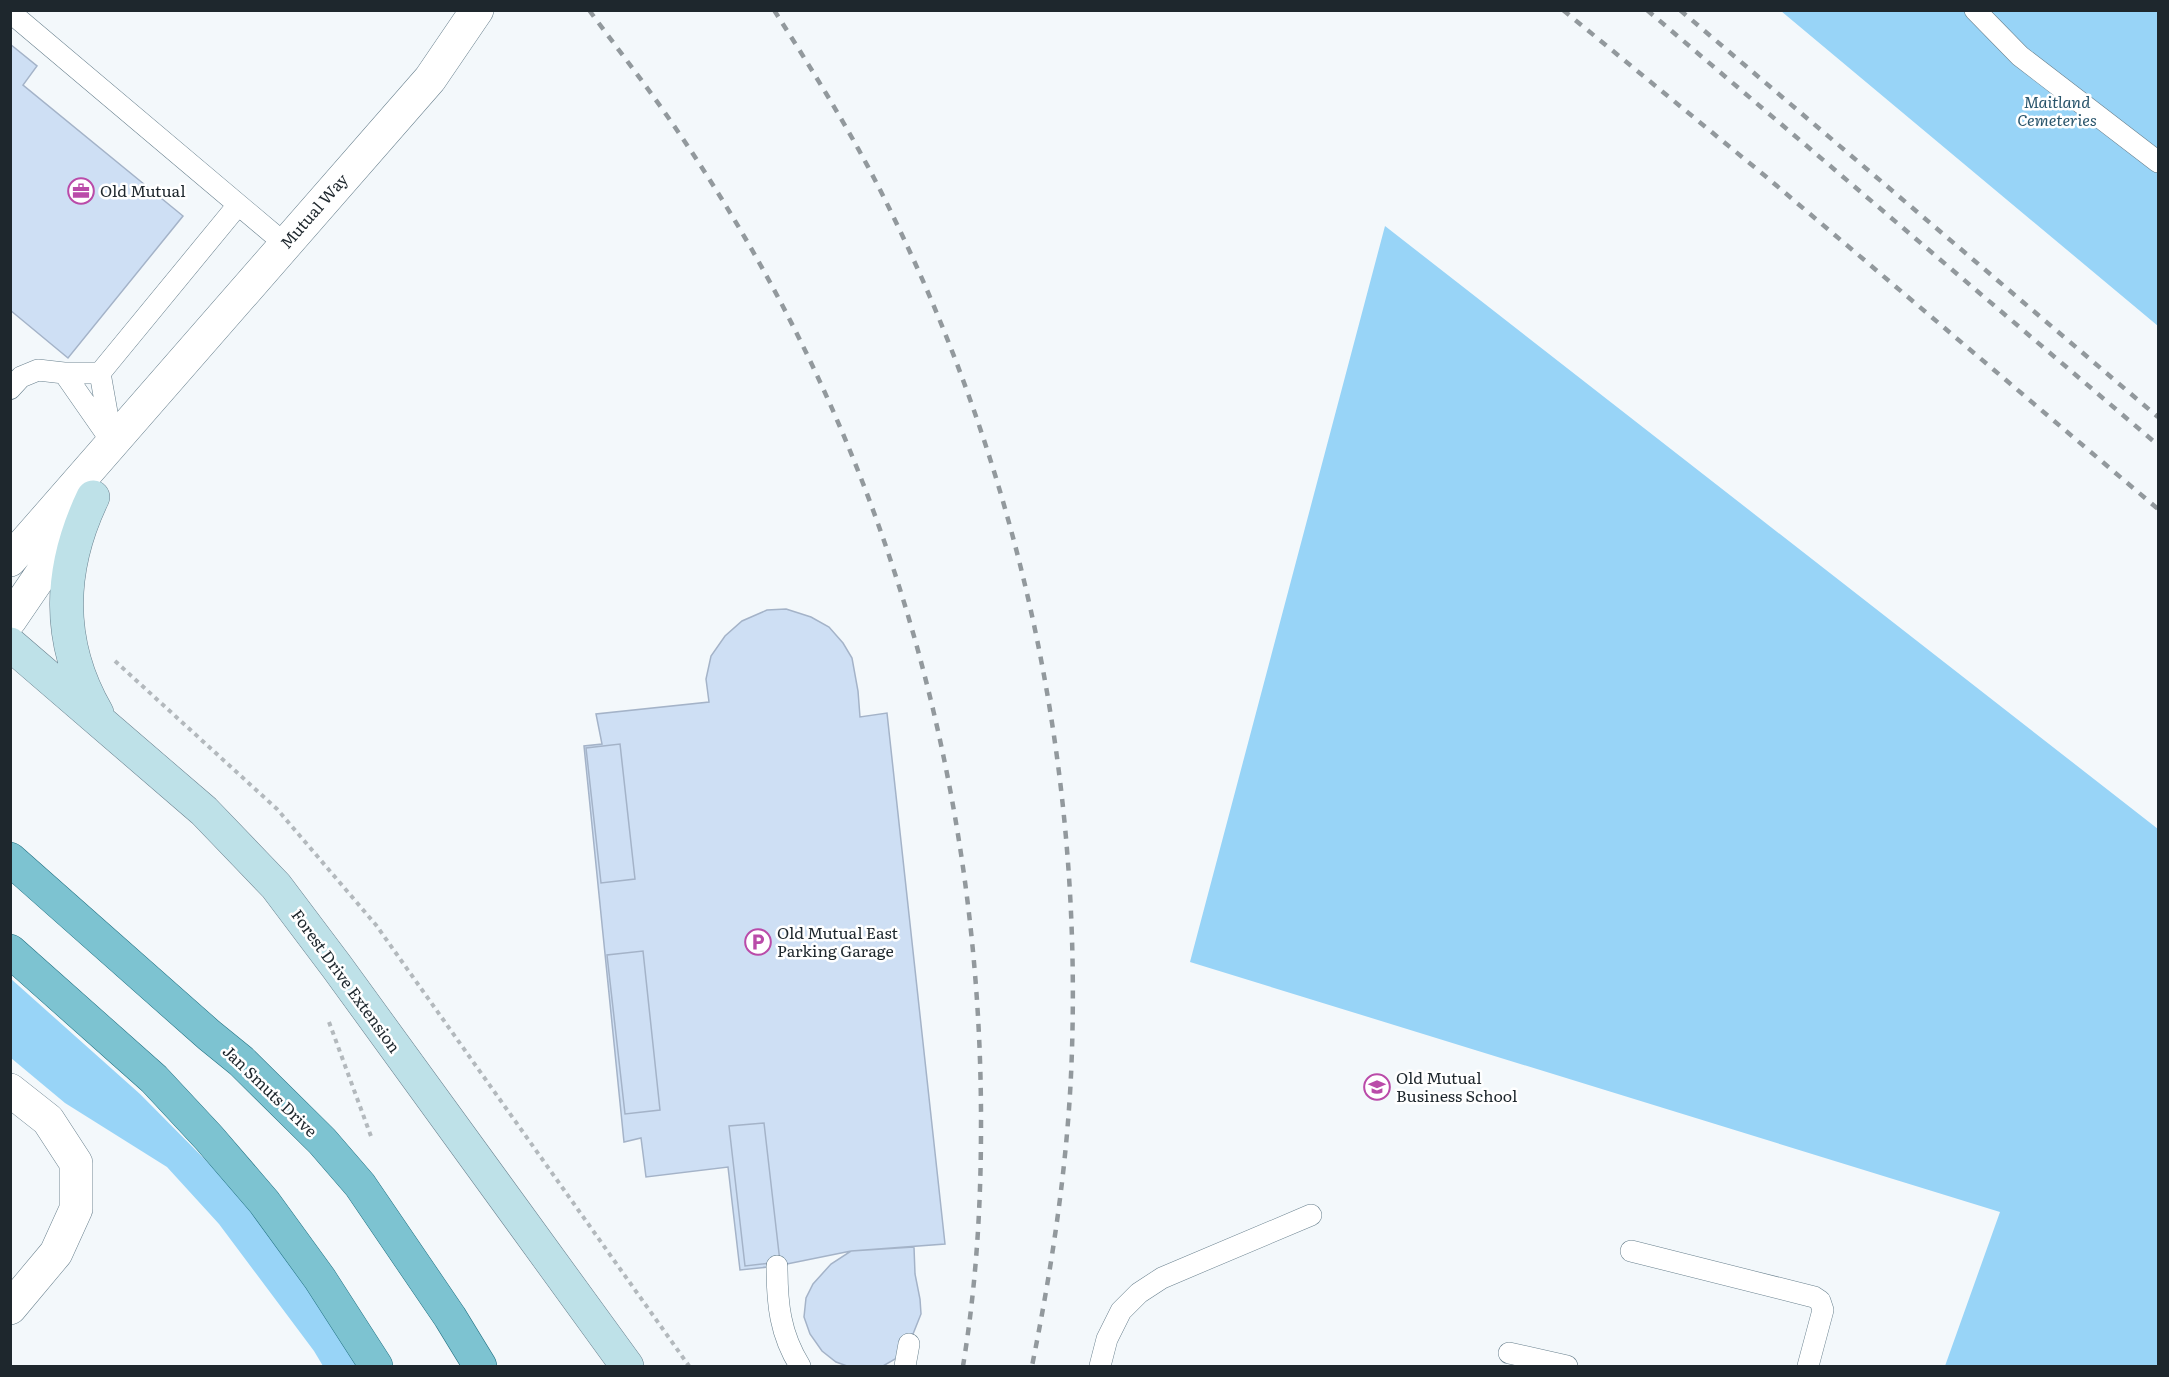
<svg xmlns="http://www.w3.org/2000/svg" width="2169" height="1377" font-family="Literata,serif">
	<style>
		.green { fill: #98d4f7 }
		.building { fill: #cedff4; stroke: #a4b3c8; stroke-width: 1.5 }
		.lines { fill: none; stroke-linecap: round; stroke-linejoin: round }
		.lane-casing { stroke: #69808e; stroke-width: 22 }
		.street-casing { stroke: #69808e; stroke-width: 34 }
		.secondary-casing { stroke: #69808e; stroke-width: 34 }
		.primary-casing { stroke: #237283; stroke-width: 34 }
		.path { stroke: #b3b9bd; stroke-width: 4; stroke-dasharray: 4.5 4.5; stroke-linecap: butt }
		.lane { stroke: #fff; stroke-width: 21 }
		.street { stroke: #fff; stroke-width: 33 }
		.secondary { stroke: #bee1e8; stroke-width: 33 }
		.primary { stroke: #7dc3d1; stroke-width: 33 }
		.rail { stroke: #92999d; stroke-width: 4.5; stroke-dasharray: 8 8; stroke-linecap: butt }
		.labels { text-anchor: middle; stroke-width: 5; stroke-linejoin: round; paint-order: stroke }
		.park-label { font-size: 16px; font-style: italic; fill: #29556c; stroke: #fff }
		.poi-label { font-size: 16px; fill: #1e272d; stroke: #fff; text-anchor: start }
		.street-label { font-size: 16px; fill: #1e272d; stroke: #fff }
	</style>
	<rect width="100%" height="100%" fill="#f3f8fb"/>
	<path class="green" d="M1781 11H2158V326Z
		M1385 226 2158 829V1366H1945L2000 1212 1190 962Z
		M10 978 140 1094 255 1210 368 1366H323L314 1351 219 1224 167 1167 65 1103 11 1058Z"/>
	<path class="building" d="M10 44 37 66 23 85 183 216 68 358 10 310Z
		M786 609 811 617 829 627 843 643 852 658 858 691 860 717 887 713 945 1244 851 1251 777 1266 740 1270 728 1167 646 1177 641 1138 624 1142 584 746 602 744 596 714 709 702 706 679 711 656 725 636 742 621 767 610Z
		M620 744 635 879 601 883 586 748Z
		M643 951 660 1110 625 1114 607 955Z
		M764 1123 780 1262 745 1266 729 1126Z
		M914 1247 915 1274 920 1299 921 1314 909 1344 897 1358 883 1366H847L836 1362 822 1351 810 1334 804 1317 806 1298 813 1284 831 1264 851 1251Z"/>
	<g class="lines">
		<g class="lane-casing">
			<path id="lane" d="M1975 10 2020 56 2158 162
				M10 12 285 244
				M64 373 112 442
				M100 373 111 435
				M10 389 21 377 38 370 64 373H100L238 205
				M1631 1251 1814 1297 1820 1301 1823 1310 1808 1366
				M777 1266C777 1304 780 1334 800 1366
				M1509 1353 1567 1366
				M905 1366 909 1344
				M1100 1366 1107 1339 1121 1311 1139 1293 1162 1278 1311 1215"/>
		</g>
		<g class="street-casing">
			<path id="street" d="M10 560 430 79 477 10
				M10 620 81 516
				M10 1090 48 1120 76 1163V1209L56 1253 10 1308"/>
		</g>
		<g class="secondary-casing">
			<path id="secondary" d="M93 497C58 570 56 642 97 713
				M10 644 204 811 276 886 337 967 627 1366"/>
		</g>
		<g class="primary-casing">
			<path id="primary" d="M10 859 209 1035 241 1061 322 1141 360 1185 450 1317 480 1366
				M10 951 154 1079 209 1138 264 1202 320 1279 376 1366"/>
		</g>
		<path class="path" d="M115 661 277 809 376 925 689 1366
			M329 1022 372 1139"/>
		<use href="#lane" class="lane"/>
		<use href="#street" class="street"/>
		<use href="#secondary" class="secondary"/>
		<use href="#primary" class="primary"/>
		<path class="rail" d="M589 10C614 44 639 76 663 110 713 181 758 256 797 334 920 580 982 853 981 1127 981 1208 976 1287 963 1366
			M774 10C816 76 858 143 892 214 1019 474 1081 759 1072 1049 1069 1155 1053 1262 1032 1366
			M1563 10 1764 175 2158 509
			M1647 10 2158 445
			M1680 10 2158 417"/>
	</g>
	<defs>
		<g id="office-ring" transform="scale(1.35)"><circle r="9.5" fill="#fff" stroke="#ba4ba9" stroke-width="1.5"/><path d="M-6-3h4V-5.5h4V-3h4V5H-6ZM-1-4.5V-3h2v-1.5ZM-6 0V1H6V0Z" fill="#ba4ba9"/></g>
		<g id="parking-ring" transform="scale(1.35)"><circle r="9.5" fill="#fff" stroke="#ba4ba9" stroke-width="1.5"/><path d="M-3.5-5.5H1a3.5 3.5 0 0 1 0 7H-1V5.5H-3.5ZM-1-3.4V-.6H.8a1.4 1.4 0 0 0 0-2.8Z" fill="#ba4ba9"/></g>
		<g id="university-ring" transform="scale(1.35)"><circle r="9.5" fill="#fff" stroke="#ba4ba9" stroke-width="1.5"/><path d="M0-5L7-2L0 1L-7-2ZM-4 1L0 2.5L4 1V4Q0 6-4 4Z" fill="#ba4ba9"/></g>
	</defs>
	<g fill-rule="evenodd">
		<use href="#office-ring" x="81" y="191"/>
		<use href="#parking-ring" x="758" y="942"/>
		<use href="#university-ring" x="1377" y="1087"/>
	</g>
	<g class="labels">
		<g class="park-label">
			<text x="2057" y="108">Maitland<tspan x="2057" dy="18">Cemeteries</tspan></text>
		</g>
		<g class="poi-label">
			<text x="100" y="197">Old Mutual</text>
			<text x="777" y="939">Old Mutual East<tspan x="777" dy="18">Parking Garage</tspan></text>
			<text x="1396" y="1084">Old Mutual<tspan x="1396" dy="18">Business School</tspan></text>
		</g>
		<g class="street-label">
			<text transform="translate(314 211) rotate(-49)" y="6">Mutual Way</text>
			<text transform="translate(346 981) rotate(54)" y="6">Forest Drive Extension</text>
			<text transform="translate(270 1091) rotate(44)" y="6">Jan Smuts Drive</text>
		</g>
	</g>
	<rect width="2169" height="1377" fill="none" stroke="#1e272d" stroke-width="24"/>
</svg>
